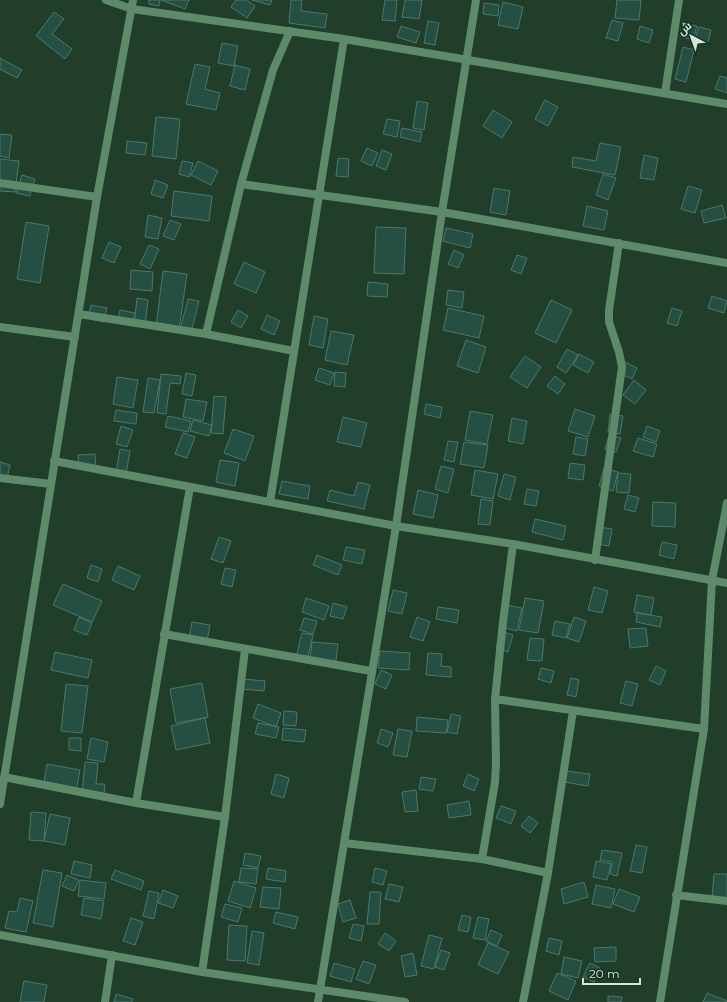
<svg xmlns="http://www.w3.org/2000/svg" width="727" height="1002" font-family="Montserrat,Cairo,sans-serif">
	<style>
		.building { fill: #264f44; stroke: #4d776a }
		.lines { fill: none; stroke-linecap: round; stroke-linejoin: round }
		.street { stroke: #5e896a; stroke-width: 8 }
	</style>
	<rect width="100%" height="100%" fill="#203e29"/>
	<path class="building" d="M149 0H160L159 6 149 4Z
		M161 0H189L185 9Z
		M236 0H246L255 6 247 18 231 7Z
		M252 0H272L270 5Z
		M291 0H302L301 11 327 14 325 28 289 23Z
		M385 0H397L395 21 382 20Z
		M405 0H422L419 19 402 17Z
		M617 0H641L639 20 615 18Z
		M503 2 523 7 518 29 498 25Z
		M484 3 499 5 498 16 483 14Z
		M54 12 64 19 52 34 72 49 65 59 36 36Z
		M612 20 623 23 618 41 606 38Z
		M428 21 439 23 435 45 424 43Z
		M684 23 697 26 693 40 680 36Z
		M401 26 420 32 416 43 397 37Z
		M640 26 653 30 649 43 637 39Z
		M699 27 711 30 708 42 695 39Z
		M222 43 238 46 234 66 218 63Z
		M683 47 694 50 686 82 675 79Z
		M0 58 22 70 17 78 0 69Z
		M195 64 210 67 205 89 220 93 216 110 186 104Z
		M235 65 250 69 245 90 230 86Z
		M720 76 727 78V93L715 89Z
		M545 100 558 107 548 126 535 119Z
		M417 101 428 103 424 130 413 128Z
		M493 110 512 122 502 138 483 126Z
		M156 117 180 119 176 159 152 156Z
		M387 119 400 121 397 137 383 134Z
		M402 128 422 132 420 142 400 137Z
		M0 134 12 135 9 158 0 156Z
		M127 141 147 143 145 155 126 153Z
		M600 143 621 147 615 175 572 167 573 157 596 161Z
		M367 148 378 153 372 166 361 161Z
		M382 150 392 154 386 170 376 166Z
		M644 155 658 158 654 180 640 178Z
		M338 158 349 159 348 177 336 176Z
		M0 159 19 161 15 192 0 191Z
		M182 161 193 163 189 177 179 174Z
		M198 161 218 171 211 185 191 175Z
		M603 174 616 178 608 200 596 195Z
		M22 175 35 179 30 196 16 193Z
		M155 180 168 185 163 198 151 194Z
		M688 186 702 190 695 213 681 209Z
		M494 188 510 191 506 215 490 212Z
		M174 191 212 196 209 221 171 216Z
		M722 205 726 218 704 223 701 211Z
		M587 206 608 211 604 230 583 226Z
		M148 215 162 218 158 239 145 237Z
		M170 220 181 224 174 240 163 236Z
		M26 222 49 226 40 283 17 279Z
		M376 227 406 228 404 274 374 273Z
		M446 228 473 234 470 248 443 241Z
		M109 242 121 247 114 263 102 258Z
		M149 245 159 249 150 269 140 264Z
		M454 250 464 255 458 268 448 264Z
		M517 255 527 258 521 274 511 270Z
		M244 262 265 272 256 293 234 284Z
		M131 270 153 272 152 291 130 289Z
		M163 271 187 274 179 330 156 327Z
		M368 282 388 284 387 297 367 296Z
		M448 290 464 292 462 308 446 305Z
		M712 296 727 301 724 313 708 308Z
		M137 298 148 300 145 326 134 325Z
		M188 299 199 301 191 333 180 330Z
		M551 300 572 310 556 343 535 333Z
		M91 305 107 308 104 322 88 318Z
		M448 308 484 316 479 338 443 330Z
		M672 308 682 311 677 326 667 323Z
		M120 310 135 313 132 326 117 323Z
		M238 310 248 316 241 328 231 322Z
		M267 315 280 321 274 335 261 329Z
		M314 316 328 319 323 348 309 345Z
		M331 331 354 335 347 365 325 360Z
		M466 340 486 347 478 373 457 366Z
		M567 349 578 355 566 373 557 367Z
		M579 354 594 362 588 373 573 365Z
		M525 356 541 367 527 388 510 377Z
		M625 362 637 368 632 379 619 373Z
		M319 368 334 373 330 385 315 380Z
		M335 372 346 373 345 387 334 386Z
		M186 373 196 375 192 396 182 394Z
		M161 374 181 376 180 384 170 383 166 414 157 413Z
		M555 376 565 384 558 394 547 386Z
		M117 377 138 380 133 408 113 404Z
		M148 378 160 380 154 413 143 412Z
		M634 380 646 390 635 404 623 395Z
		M214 396 226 397 223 434 211 433Z
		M186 399 207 402 203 421 183 417Z
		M426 404 442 407 440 418 424 414Z
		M575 409 595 416 588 437 568 431Z
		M116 410 137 413 136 424 114 421Z
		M470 411 493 415 487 444 465 440Z
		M610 414 623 416 620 434 608 432Z
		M168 416 191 421 188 432 165 427Z
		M343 417 367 423 361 447 337 442Z
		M512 418 527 421 523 444 508 441Z
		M193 420 212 425 209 436 190 431Z
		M121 426 133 430 127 447 116 444Z
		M647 426 660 431 656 442 643 437Z
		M233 429 254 436 245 461 224 453Z
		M183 433 195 437 187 458 175 454Z
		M609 435 621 438 616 452 605 449Z
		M576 437 588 439 585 456 573 454Z
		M638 438 657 444 653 457 633 451Z
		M448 441 458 442 454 462 444 460Z
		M464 442 488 445 484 468 460 464Z
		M120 449 130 451 126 474 116 473Z
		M95 454 96 468H79L78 455Z
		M220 460 239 463 235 486 216 482Z
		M0 462 10 465 7 479 0 477Z
		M570 463 585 465 583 480 568 478Z
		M441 466 454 469 448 493 435 489Z
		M604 468 618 472 613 491 599 486Z
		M475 470 498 474 493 499 471 495Z
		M618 473 631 474 629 493 616 492Z
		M504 474 516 477 510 500 498 496Z
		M282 481 310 486 308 499 279 494Z
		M358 482 370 485 364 509 327 501 330 490 354 496Z
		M527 489 539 491 536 506 524 504Z
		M418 490 438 495 433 518 413 514Z
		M628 495 639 498 635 512 624 509Z
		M481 499 493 501 490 525 478 524Z
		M653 502 676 503 675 527 652 526Z
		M535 519 566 526 563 540 532 532Z
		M599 527 612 529 609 546 596 544Z
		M219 537 231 541 223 563 211 559Z
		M662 542 677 545 674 559 659 555Z
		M346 547 365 550 362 564 343 560Z
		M317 555 342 565 338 575 313 565Z
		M91 565 102 569 98 582 87 578Z
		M118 566 140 576 134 590 112 580Z
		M225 568 236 570 232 587 221 584Z
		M63 584 102 601 92 622 53 605Z
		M594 587 608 591 602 613 588 610Z
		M393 590 407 593 402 614 388 611Z
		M637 595 654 598 651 615 634 612Z
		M306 598 329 606 324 620 302 612Z
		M525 598 544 601 538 633 519 630Z
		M333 603 347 607 343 619 330 616Z
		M505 605 522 608 517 631 501 627Z
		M438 607 459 610 457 623 436 619Z
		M637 613 662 617 660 627 636 622Z
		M79 617 92 623 87 635 74 630Z
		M417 617 430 622 423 641 410 637Z
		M574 617 586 621 579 642 567 638Z
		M304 618 317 621 313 634 300 630Z
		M555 621 570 624 566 638 552 635Z
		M192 622 210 625 207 641 189 638Z
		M646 628 648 646 630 648 628 629Z
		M501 631 513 635 508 652 496 648Z
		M302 633 313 635 307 660 296 657Z
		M530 638 544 639 542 661 527 660Z
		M312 642 338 644 336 661 310 659Z
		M380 651 410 653 409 670 378 668Z
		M55 652 92 660 88 678 51 670Z
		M428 653 442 654 441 666 451 667V677L426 675Z
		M656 666 666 671 660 685 649 680Z
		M541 668 554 671 551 683 538 679Z
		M381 670 392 675 386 689 375 684Z
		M571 678 579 680 576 697 567 695Z
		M243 679 265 681 264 691 242 689Z
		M626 681 638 684 632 706 620 703Z
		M202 683 208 717 176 723 170 689Z
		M66 684 88 686 82 733 61 731Z
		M258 704 281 713 276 727 253 718Z
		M284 711 297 712 296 726 283 725Z
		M451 714 461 716 457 734 447 732Z
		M417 717 448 720 446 733 416 731Z
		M205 718 210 743 176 750 171 726Z
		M258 723 279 727 276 738 255 734Z
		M283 728 306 730 304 742 282 740Z
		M381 729 393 733 388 747 377 743Z
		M398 729 412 731 407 757 393 755Z
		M69 738H81V751L69 750Z
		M91 738 108 742 104 762 87 759Z
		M85 762 98 763 96 784H105L104 795 82 793Z
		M47 764 80 770 76 792 43 787Z
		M566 771 590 774 588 786 564 782Z
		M276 774 289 778 284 798 271 794Z
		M468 774 479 779 474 791 463 786Z
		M421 777 436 779 433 791 419 789Z
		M416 790 418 811 405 812 402 792Z
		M469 801 471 815 449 818 447 805Z
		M501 806 516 811 511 824 496 818Z
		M31 812 46 813 44 841 29 840Z
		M50 814 70 818 65 845 44 841Z
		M529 816 538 823 530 833 521 826Z
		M636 845 647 847 642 873 630 871Z
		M602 850 622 853 617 876 610 874 612 862 600 860Z
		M245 853 261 856 258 868 243 865Z
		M74 861 92 865 90 878 71 874Z
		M596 861 611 864 607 880 593 877Z
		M241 868 258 869 256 884 239 882Z
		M268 868 286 871 285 882 266 879Z
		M375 868 387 871 383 885 372 882Z
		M43 870 62 873 53 927 33 923Z
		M115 870 144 881 141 890 111 879Z
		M714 874H727V898L712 897Z
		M67 875 79 880 74 891 62 886Z
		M80 880 106 883 104 899 78 896Z
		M234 881 256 888 250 908 228 901Z
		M584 882 588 897 564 904 561 889Z
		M389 884 403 887 399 902 385 899Z
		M596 885 615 889 611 908 592 904Z
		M263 887 281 888 279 909 260 907Z
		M619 889 640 897 634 912 613 904Z
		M163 890 178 896 173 908 158 903Z
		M149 891 159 893 154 919 143 916Z
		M370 892H381L379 924H367Z
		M20 898 33 901 26 932 5 928 9 911 17 912Z
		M84 898 104 901 101 919 81 915Z
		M350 900 356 918 343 922 338 904Z
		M225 904 242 908 238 922 221 917Z
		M276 912 298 917 295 929 273 923Z
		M462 915 471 917 468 932 458 930Z
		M478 917 489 919 485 940 473 938Z
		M131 918 143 922 135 945 123 941Z
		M353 924 364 926 361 941 349 938Z
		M229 925 247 926 245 961 227 960Z
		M491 930 502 935 497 946 486 941Z
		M252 931 264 933 259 965 247 963Z
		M385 933 396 941 389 951 378 944Z
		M429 935 442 938 434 969 421 966Z
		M549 938 562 941 559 955 546 951Z
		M488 943 509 952 498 974 478 965Z
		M616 947V961L595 962 594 948Z
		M441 950 450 953 444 970 435 967Z
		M413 953 417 975 405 977 401 956Z
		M564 957 582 961 578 978 561 974Z
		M363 961 376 965 369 984 356 979Z
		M334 963 355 969 351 982 330 976Z
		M590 963 600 968 594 982 583 977Z
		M557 973 576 981 568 1000 549 991Z
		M24 981 47 985 44 1002H20Z
		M707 993 727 1001V1002H703Z
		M116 994 133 999 132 1002H114Z
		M608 996 622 997 621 1002H608Z"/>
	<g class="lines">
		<path class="street" d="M106 0 132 9 344 39 727 104
			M665 93 679 0
			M0 183 97 197
			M241 184 442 212 727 263
			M79 314 206 334 294 351
			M0 327 75 337
			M206 334 241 184 273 70 290 31
			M54 461 396 526 513 544 727 583
			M0 478 51 484
			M270 502 344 39
			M595 560 622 367 619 352 609 322V310L619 243
			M164 634 371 671
			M495 699 704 729
			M4 777 136 803 225 817
			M136 803 190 487
			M0 804 97 197 133 0
			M344 843 482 859 548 873
			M482 859 495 782 496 763 495 699 503 622 513 544
			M676 895 727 901
			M0 935 202 972 405 1002
			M202 972 225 817 245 649
			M105 1002 112 955
			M318 1002 396 526 442 212 476 0
			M523 1002 548 873 573 711
			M660 1002 704 729 712 580 727 503"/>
	</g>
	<g transform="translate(691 36) rotate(319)" stroke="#153320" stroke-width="3" paint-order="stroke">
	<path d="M0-3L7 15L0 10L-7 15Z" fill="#d4e6d9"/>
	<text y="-6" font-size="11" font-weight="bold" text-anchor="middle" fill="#d4e6d9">ش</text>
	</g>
	<path d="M583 978v6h57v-6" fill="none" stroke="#d4e6d9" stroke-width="2"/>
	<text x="589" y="978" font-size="12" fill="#d4e6d9" stroke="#153320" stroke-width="3" paint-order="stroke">20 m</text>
</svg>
